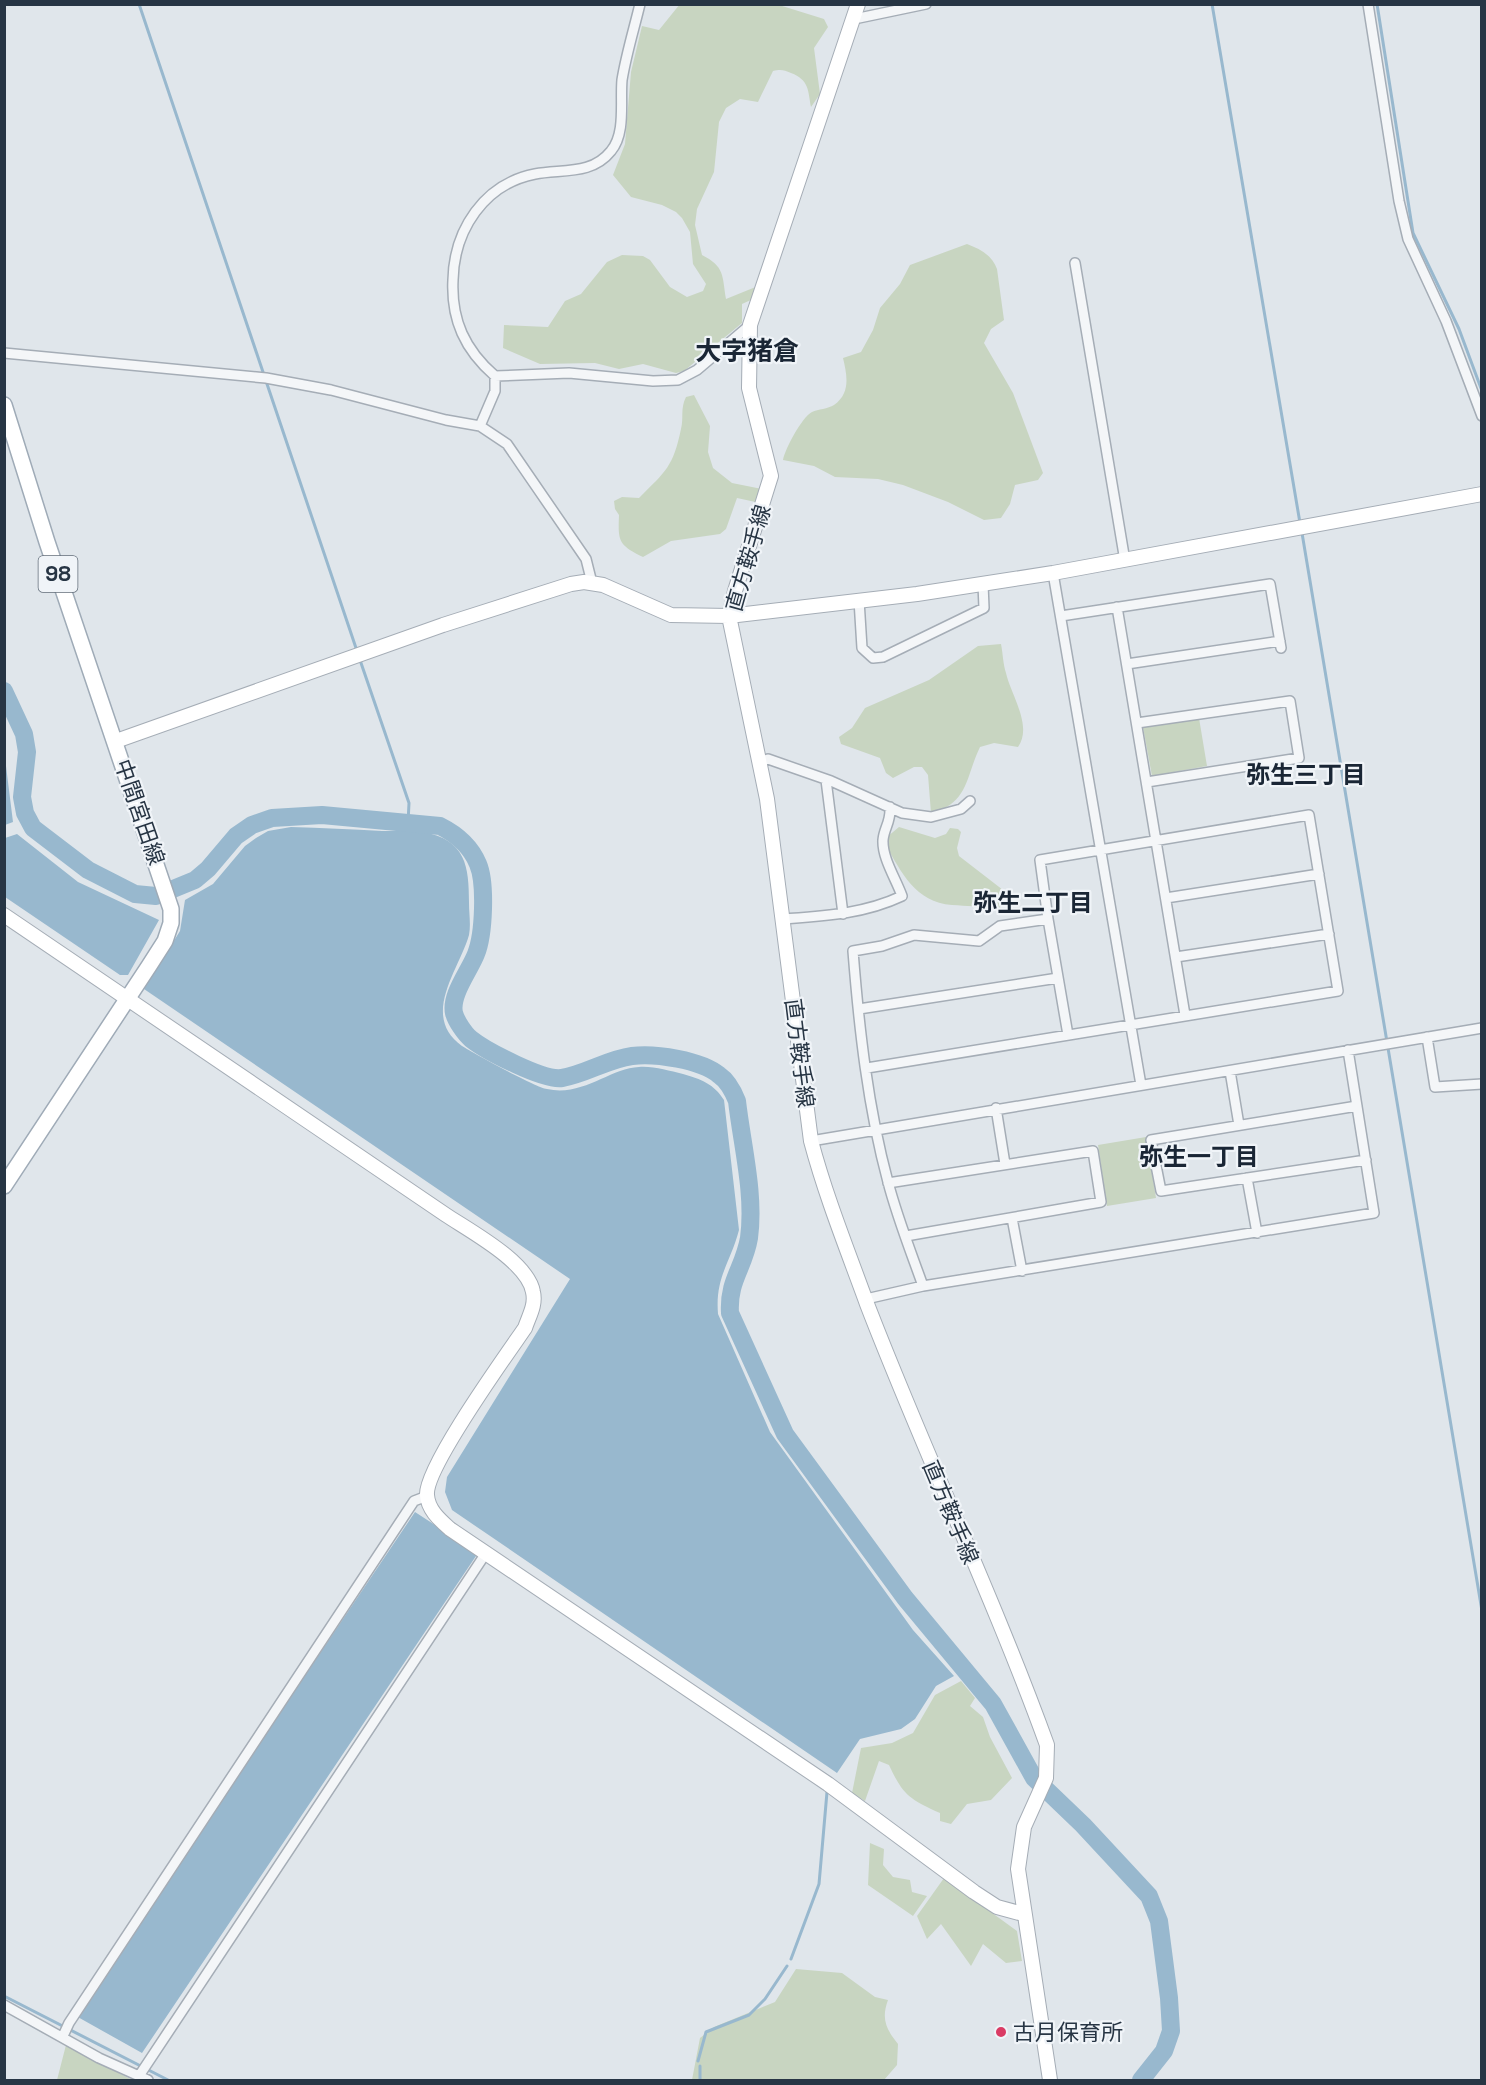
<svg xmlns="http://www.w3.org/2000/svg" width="1486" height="2085" font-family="'Space Grotesk','Noto Sans JP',sans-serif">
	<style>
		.green { fill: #c8d5c1 }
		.water { fill: #98b8ce }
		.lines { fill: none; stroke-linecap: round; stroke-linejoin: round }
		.stream { stroke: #98b8ce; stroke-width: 3 }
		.river { stroke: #98b8ce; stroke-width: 18 }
		.street-casing { stroke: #a5adb6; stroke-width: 12 }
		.secondary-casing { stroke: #a5adb6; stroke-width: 16 }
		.primary-casing { stroke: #9fabb7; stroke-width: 18 }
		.street { stroke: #f4f6f8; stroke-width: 9 }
		.secondary { stroke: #fff; stroke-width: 14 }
		.primary { stroke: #fff; stroke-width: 15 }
		.poi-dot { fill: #da3b64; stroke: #f0f4f8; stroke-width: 2 }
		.labels { text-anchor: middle; stroke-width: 4.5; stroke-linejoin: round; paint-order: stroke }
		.shield { fill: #f0f4f8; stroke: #636e7a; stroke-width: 1.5 }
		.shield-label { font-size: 21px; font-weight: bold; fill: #273544 }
		.street-label { font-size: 22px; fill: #273544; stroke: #f0f4f8 }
		.poi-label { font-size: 22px; fill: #273544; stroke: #f0f4f8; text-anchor: start }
		.neighbourhood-label { font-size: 24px; font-weight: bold; fill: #1a2635; stroke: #f0f4f8 }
		.quarter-label { font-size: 26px; font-weight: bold; fill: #1a2635; stroke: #f0f4f8 }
	</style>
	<rect width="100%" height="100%" fill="#e0e6eb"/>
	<path class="green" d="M680 4 779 5 824 19 828 27 814 48 820 94 811 107C808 90 809 80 791 73 784 70 781 69 773 71L758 102 740 99 726 108 719 122 714 172 697 209 695 225 702 255C725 267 722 275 726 299L758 286 753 299 742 304V323L684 371 676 373 643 364 619 369 595 363 540 364 503 348 504 325 548 327 565 301 581 294 607 262 622 255 643 256 650 260 670 287 687 297 703 291 706 284 693 264 690 232 682 218 676 212 662 205 631 197 613 175 625 144 631 72 642 26 659 30Z
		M967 244C980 249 992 255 997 269L1004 320 991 329 984 343 1013 393 1043 473 1038 480 1015 485 1010 504 1001 518 984 520 948 502 903 485 878 479 835 477 814 466 783 460C785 449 802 417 812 412 818 409 828 409 834 405 851 393 847 375 843 358L861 352 873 330 880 308 900 284 910 265Z
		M694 395 710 426 708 452 713 468 732 483 762 489 760 503 737 498 726 529 720 534 671 541 643 557C618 545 618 541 619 515L615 509 614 501 622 497 639 498C666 471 673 467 681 429 684 417 680 409 686 397Z
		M1001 644C1003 654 1003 664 1006 673 1011 695 1033 726 1018 747L994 743 980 747C965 778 969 803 931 813L928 775 922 767H914L893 778 886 773 880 758 841 744 839 737 852 728 865 708 929 680 978 646Z
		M1199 718 1207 766 1152 776 1143 727Z
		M899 827 935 838 946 834 950 828 958 829 961 832 957 848 959 856 1003 890 1008 897 999 909H994C979 906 967 906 952 905 915 902 902 873 885 844L887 837Z
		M1146 1137 1156 1198 1107 1206 1098 1145Z
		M961 1681 975 1698 970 1706 983 1717 990 1737 1012 1778 991 1800 967 1804 951 1824 940 1821V1813C909 1799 903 1795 889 1765L879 1761 865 1801 852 1793 861 1748 892 1743 913 1733 935 1695Z
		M870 1843 884 1849 883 1865 893 1877 910 1880 912 1892 927 1896 913 1916 868 1885Z
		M944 1878 1017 1931 1022 1961 1006 1963 983 1944 971 1966 941 1924 927 1939 917 1916Z
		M796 1969 842 1973 875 1997 888 2000C881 2019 886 2029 898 2044L897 2065 884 2080H692L700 2038 714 2027 775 2002Z
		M66 2045 132 2080H57Z"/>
	<path class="water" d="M4 750 13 822 5 825H4Z
		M291 827C321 828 352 829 382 831 395 831 410 830 423 832 466 840 469 866 469 903 469 913 471 925 469 935 459 970 420 1016 462 1046 473 1053 535 1087 547 1089 583 1097 610 1068 639 1067 654 1066 669 1071 683 1074 701 1079 714 1084 724 1100L739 1230C730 1264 715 1277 718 1314L770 1432 913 1630 954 1676 936 1686 915 1719 901 1729 860 1739 837 1773 452 1510 445 1492 447 1477 570 1279 144 989 180 931 185 900 213 884 245 846 256 838 268 831Z
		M17 834 78 882 159 920 128 975H120L5 897V838Z
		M415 1512 478 1553 142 2053 76 2016Z"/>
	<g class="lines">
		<path class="stream" d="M139 4 264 375
			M1212 4 1300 523
			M1377 4 1413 233 1459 329 1482 391
			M266 381 357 651
			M1302 533 1482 1611
			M360 660 409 803 408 823
			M791 1959 819 1884 827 1792
			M4 1996 168 2080
			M698 2061 706 2032 749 2015 765 1999 787 1966
			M700 2080V2066"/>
		<path class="river" d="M4 691 24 734 27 752 22 797 25 813 33 828 88 870 135 894 156 896 195 880 208 869 236 836 252 825 272 818 322 815 440 826C456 834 471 847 478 864 486 883 484 934 476 954 470 970 450 995 454 1013 456 1021 465 1034 471 1039 486 1051 544 1081 562 1078 586 1074 608 1059 632 1056 655 1053 701 1060 719 1075 728 1081 733 1091 737 1101 742 1145 755 1194 749 1238 744 1268 728 1280 730 1313L785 1434 905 1598 993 1704 1034 1778 1083 1825 1149 1896 1159 1921 1169 1998 1171 2031 1164 2051 1141 2080"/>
		<g class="street-casing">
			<path id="street" d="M640 4C634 29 626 55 622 80 620 102 626 133 611 151 592 175 563 169 535 174 484 184 454 230 453 280 451 320 465 350 495 376L569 373 653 381 678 380 697 370 750 325
				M1368 4 1399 201 1408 239 1446 321 1482 416
				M854 17 859 18 926 4
				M1075 263 1125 561
				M4 353 266 378 331 390 446 420 480 426 507 444 586 559 592 583
				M480 426 495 391V376
				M1053 573 1141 1085
				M859 600 862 648 873 658 883 657 984 608 983 584
				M1117 607 1185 1015
				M1061 616 1270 584 1281 648
				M1127 664 1280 641
				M1137 723 1290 701 1299 758 1147 782
				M759 762 768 759 831 781 902 813 931 817 961 809 970 801
				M826 780 843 914
				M1166 898 1319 874
				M783 919C824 916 864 914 902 896 896 879 882 858 883 840 884 828 891 822 890 807
				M1048 919 1068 1035
				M1176 957 1329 934
				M859 1009 1058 978
				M1427 1037 1435 1087 1482 1084
				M867 1068 1338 991 1309 815 1040 860 1048 919 1000 926 979 941 914 935 882 946 853 951C859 1028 868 1108 888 1182 897 1217 911 1252 923 1286
				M1230 1071 1239 1125
				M1357 1106 1151 1140 1161 1191 1366 1160
				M996 1108 1005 1164
				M811 1141 1482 1028
				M1247 1178 1257 1233
				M888 1183 1093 1151 1101 1202 906 1236
				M1012 1218 1022 1271
				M866 1299 923 1286 1374 1213 1348 1050
				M4 2005 99 2058 148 2080
				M63 2036 69 2023 414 1501 427 1496
				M139 2076 486 1553"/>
		</g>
		<g class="secondary-casing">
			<path id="secondary" d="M858 4 750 325 749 388 771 476 735 591 729 616 767 799 811 1141C826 1197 847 1249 867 1304 924 1452 993 1596 1047 1745L1046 1778 1024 1827 1018 1869 1050 2080
				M116 741 443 625 571 584 584 582 603 585 671 615 729 616 917 594 1053 573 1482 494
				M4 915 446 1215C470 1231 528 1262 533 1292 536 1305 529 1316 525 1328 505 1357 425 1468 427 1495 428 1510 440 1520 450 1529L828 1784 974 1892 997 1907 1023 1914"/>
		</g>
		<g class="primary-casing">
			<path id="primary" d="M4 405 47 542 171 909V923L165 941 149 966 4 1186"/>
		</g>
		<use href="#street" class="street"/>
		<use href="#secondary" class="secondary"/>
		<use href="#primary" class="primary"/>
	</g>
	<circle class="poi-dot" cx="1001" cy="2032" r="6"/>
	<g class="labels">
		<rect class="shield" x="38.5" y="556" width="39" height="36" rx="4.5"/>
		<g class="shield-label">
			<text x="58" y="581">98</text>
		</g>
		<g class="street-label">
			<text transform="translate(748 558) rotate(-74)" y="8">直方鞍手線</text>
			<text transform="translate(140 812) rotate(71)" y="8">中間宮田線</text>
			<text transform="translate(800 1053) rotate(83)" y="8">直方鞍手線</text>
			<text transform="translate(951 1512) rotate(67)" y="8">直方鞍手線</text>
		</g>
		<g class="poi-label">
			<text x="1013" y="2040">古月保育所</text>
		</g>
		<g class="neighbourhood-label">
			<text x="1306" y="783">弥生三丁目</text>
			<text x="1033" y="911">弥生二丁目</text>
			<text x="1199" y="1165">弥生一丁目</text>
		</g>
		<g class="quarter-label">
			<text x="747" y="360">大字猪倉</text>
		</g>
	</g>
	<rect width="1486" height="2085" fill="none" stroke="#273544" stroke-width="12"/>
</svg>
